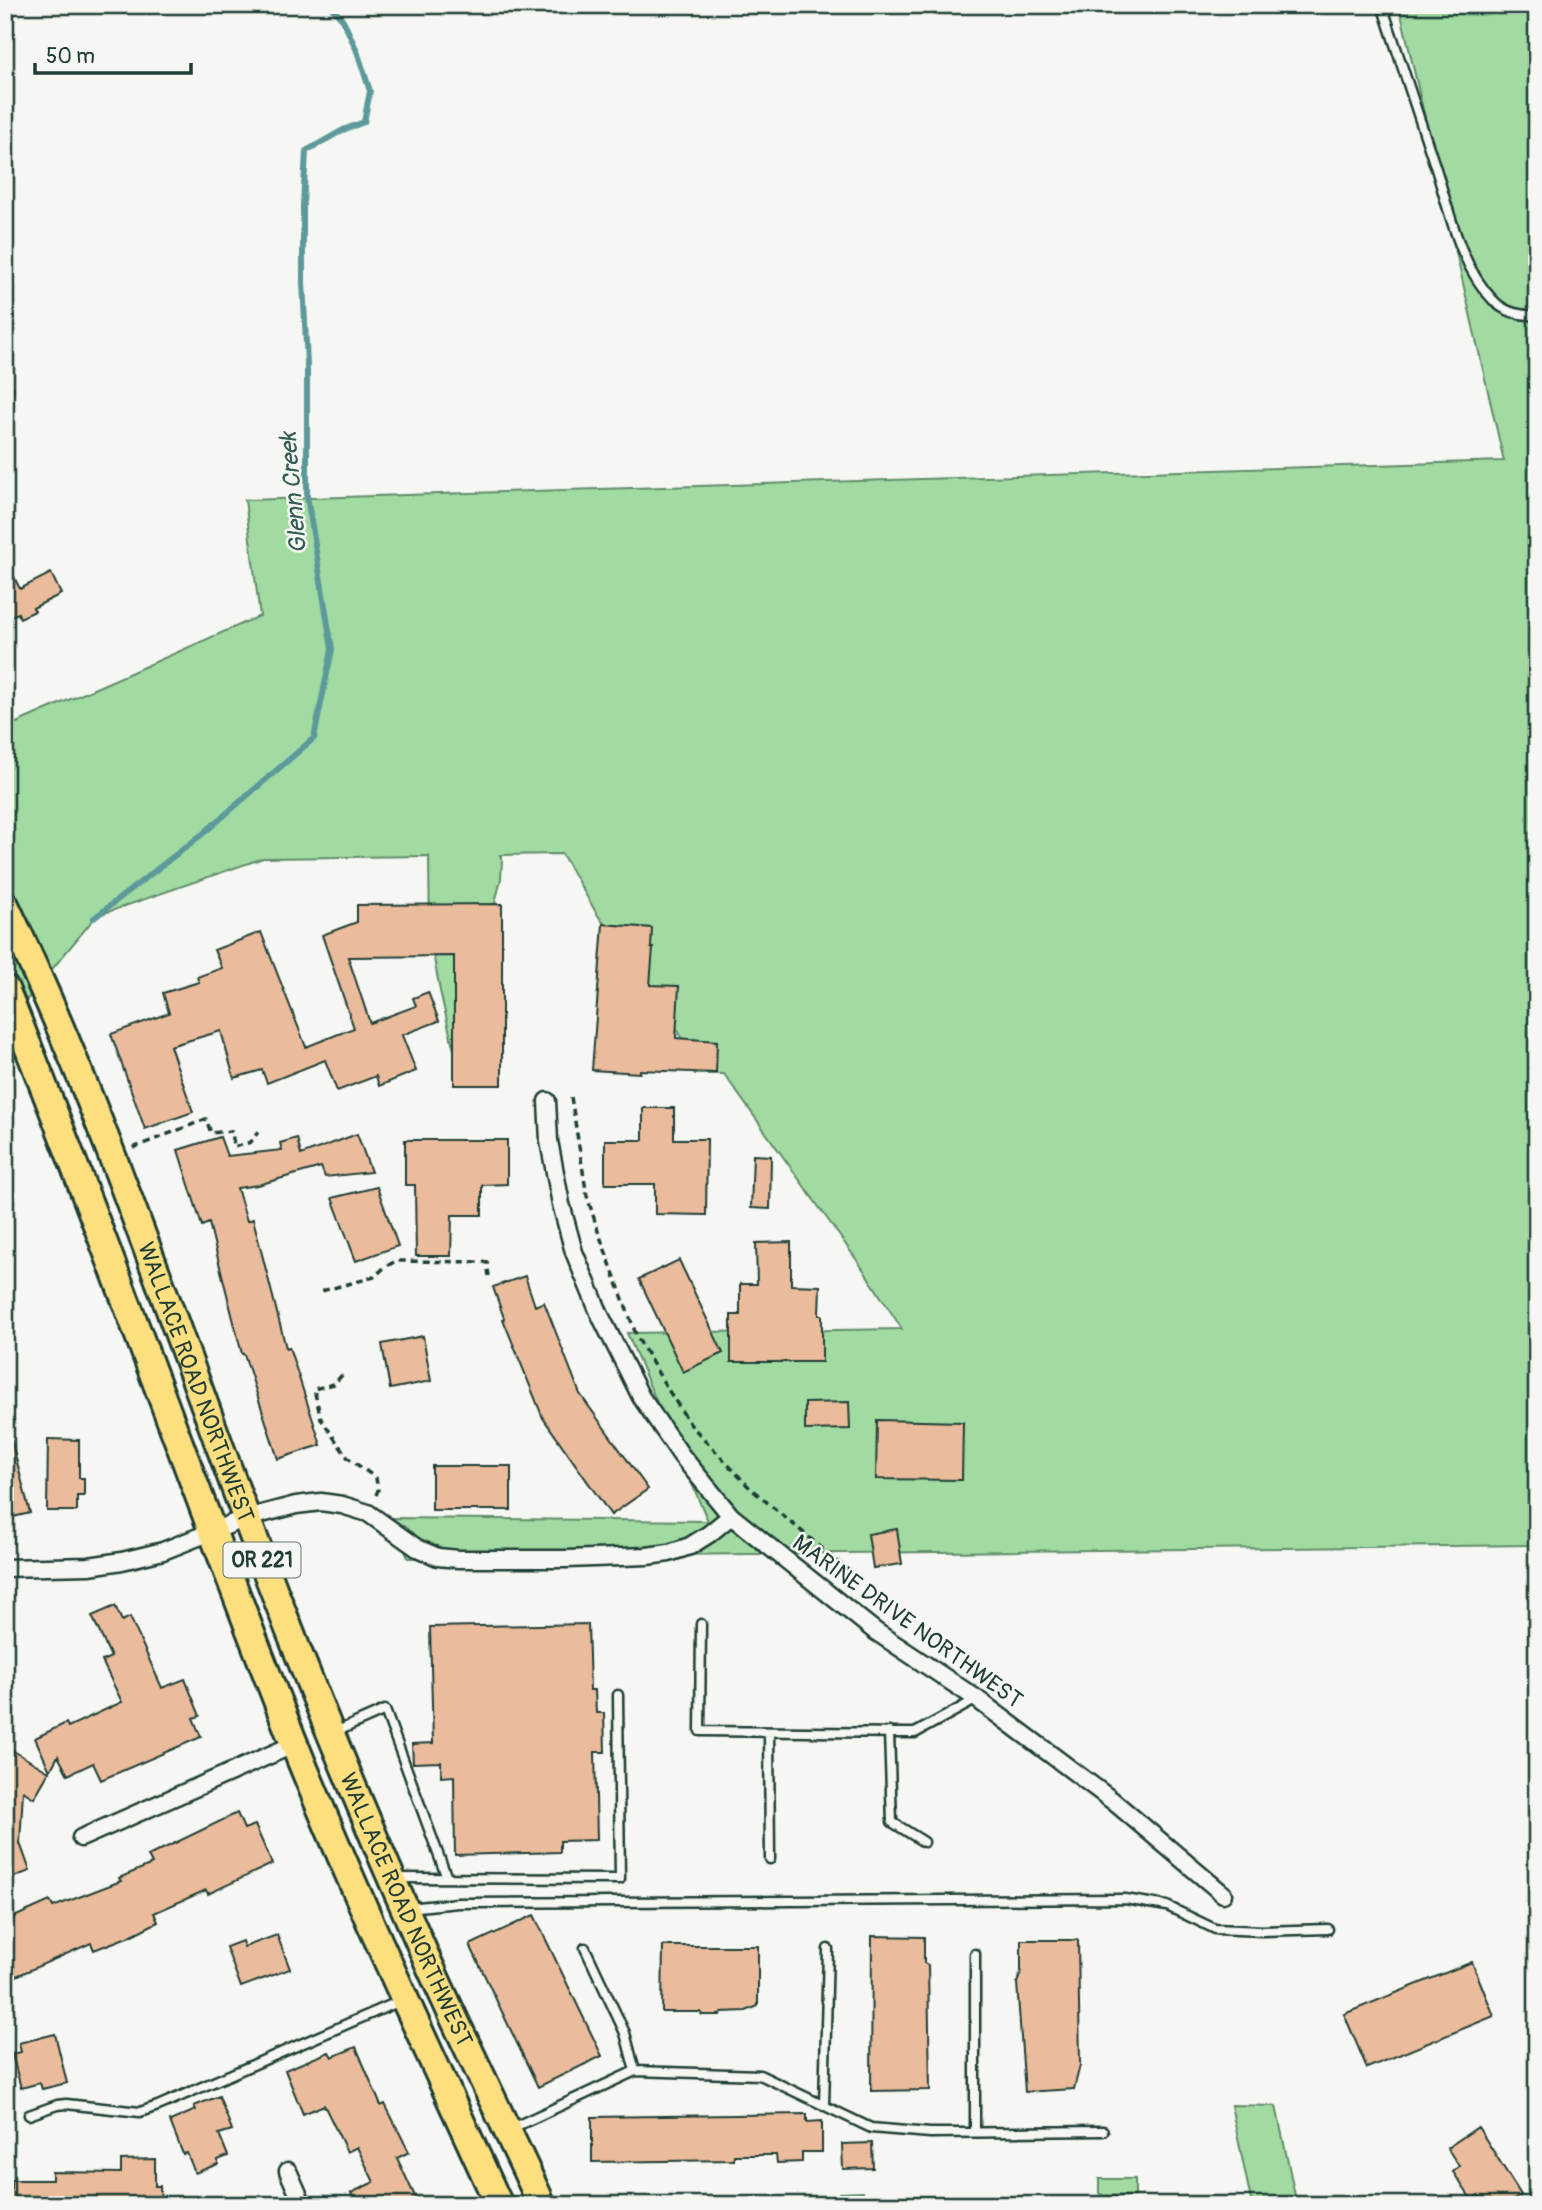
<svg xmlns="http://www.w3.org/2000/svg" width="1542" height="2210" font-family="Pangolin,sans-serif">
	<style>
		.green { fill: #a1dba2; stroke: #608c6b; stroke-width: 2 }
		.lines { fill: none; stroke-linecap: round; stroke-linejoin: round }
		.stream { stroke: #5d999b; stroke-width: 6 }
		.building { fill: #ebbc9c; stroke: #1f3d34; stroke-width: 2 }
		.service-casing { stroke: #1f3d34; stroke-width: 13 }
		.minor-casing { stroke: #1f3d34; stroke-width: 21 }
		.primary-casing { stroke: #1f3d34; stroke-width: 32 }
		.path { stroke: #1f3d34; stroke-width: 3.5; stroke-dasharray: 7 5; stroke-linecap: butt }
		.service { stroke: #f6f6f2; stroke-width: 8 }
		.minor { stroke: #f6f6f2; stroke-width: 16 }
		.primary { stroke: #fddf80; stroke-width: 26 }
		.labels { text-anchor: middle; stroke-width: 5; stroke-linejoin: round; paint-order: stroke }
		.shield { fill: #f6f6f2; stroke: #60746d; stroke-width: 2 }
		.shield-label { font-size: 21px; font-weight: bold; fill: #1f3d34 }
		.street-label { font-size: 23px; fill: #1f3d34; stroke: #f6f6f2 }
		.water-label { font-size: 24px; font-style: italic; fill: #345c56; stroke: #f6f6f2 }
	</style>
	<rect width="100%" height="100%" fill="#f6f6f2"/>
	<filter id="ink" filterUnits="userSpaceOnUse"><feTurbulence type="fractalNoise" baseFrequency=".0143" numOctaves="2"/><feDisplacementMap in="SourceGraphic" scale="14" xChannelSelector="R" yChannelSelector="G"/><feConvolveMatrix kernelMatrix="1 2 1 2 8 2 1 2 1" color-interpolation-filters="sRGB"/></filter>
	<g filter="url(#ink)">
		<path class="green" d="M1399 5H1537V1545L408 1558 391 1518 708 1521 627 1333 902 1329 861 1266 724 1074H695L687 1063 692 1054 659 1000 597 914 562 854 500 855 502 860 501 879 456 1059 440 991 430 936 429 856 263 858 96 916 5 1026V728L260 616 245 500 1504 461Z
			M1231 2105 1276 2106 1297 2205H1252Z
			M1099 2179H1135V2196H1104L1099 2193Z
			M863 2192 866 2205H840L839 2193Z"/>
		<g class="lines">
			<path class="stream" d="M94 918 205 832 314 738 332 649 307 496V364L303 282V205L306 151 343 130 364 122 370 91 357 51 343 20 329 5"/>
		</g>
		<path class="building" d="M5 559 20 589 51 573 61 594 33 608 35 611 20 618 18 613 5 619Z
			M502 904V1085H454V956L348 957 370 1023 416 1006 413 998 428 992 439 1021 402 1035 416 1071 379 1086 376 1076 337 1091 325 1060 267 1083 262 1070 234 1078 221 1031 170 1046 193 1112 145 1129 111 1034 169 1013 163 993 199 982 197 977 222 968 214 950 261 932 306 1047 354 1028 322 935 357 922V905Z
			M603 924 652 928 651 948H653L650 985 679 986 676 1038 717 1041 716 1073 640 1070V1073L592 1070Z
			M643 1108H674V1139H707L706 1215 655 1214V1184H605V1140H643Z
			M357 1134 371 1172 325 1177 321 1167 258 1185 237 1188 247 1221 253 1219 286 1348 289 1347 321 1445 278 1459 244 1354H242L209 1223 202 1226 178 1150 220 1137 227 1156 282 1150 280 1143 297 1138 301 1155Z
			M405 1140H507V1184L482 1185V1215H452L451 1256H416L415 1185H405Z
			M753 1155 771 1156 770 1209 751 1208Z
			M377 1187 398 1246 356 1261 332 1198Z
			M791 1242V1285L820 1286 819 1315H822V1362H731V1315H740V1284H757L756 1243Z
			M679 1260 723 1353 683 1372 639 1279Z
			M525 1276 535 1306 544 1302 580 1394 648 1489 611 1515 543 1418 503 1319 504 1318 493 1287Z
			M423 1336 431 1381 390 1389 382 1344Z
			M849 1402 850 1429 805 1430V1403Z
			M877 1420 963 1422 962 1480 876 1479Z
			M11 1439 30 1513 5 1519V1440Z
			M48 1439 79 1440V1478H84V1496H77V1511H47Z
			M432 1466H511V1510H432Z
			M897 1529 902 1564 873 1568 868 1534Z
			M115 1606 122 1621 130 1617 162 1688 185 1679 200 1716 193 1718 201 1737 101 1780 93 1763 68 1775 58 1756 50 1771 35 1738 66 1723 68 1727 122 1702 102 1661 111 1657 92 1616Z
			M588 1624 590 1690H595L596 1713H604L605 1752H595L597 1840 560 1841V1852L455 1855 454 1776 441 1777V1762L413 1763 412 1744 433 1743 430 1627Z
			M5 1746 49 1772 34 1798 23 1791 20 1843 30 1871 5 1880Z
			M237 1813 244 1829 255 1825 272 1864 208 1894 206 1890 154 1913 158 1922 130 1936 94 1950 91 1943 12 1978 5 1962V1921L50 1901 53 1907 121 1881 119 1878 152 1864 148 1856Z
			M534 1915 602 2056 538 2087 470 1945Z
			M277 1935 290 1969 241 1987 226 1947 242 1941 244 1947Z
			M872 1936 924 1937V1963L928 1965 930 2090 871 2091Z
			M1021 1940H1078L1080 2065 1074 2089 1025 2092 1017 1983 1021 1972Z
			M663 1946H758V2006L746 2011 721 2012 720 2015H702L700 2012H662Z
			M1472 1962 1494 2016 1367 2068 1344 2014Z
			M55 2034 67 2083 42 2089 40 2083 21 2088 12 2054 21 2052 19 2043Z
			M356 2047 381 2106 385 2104 409 2152 397 2158 419 2205H357L351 2193 374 2182 357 2147 347 2152 324 2105 303 2114 285 2070 329 2052 332 2057Z
			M219 2096 232 2130 219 2134 228 2156 218 2160V2164L195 2173 187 2153 183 2154 170 2121 196 2110 194 2106Z
			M807 2114V2122L822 2121V2152H802V2162L777 2163 776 2155H734V2160L592 2162V2117Z
			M1478 2127 1521 2195 1506 2205H1485L1478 2195 1471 2199 1453 2172 1459 2166 1447 2148Z
			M872 2143 873 2168 843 2169 842 2144Z
			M155 2159V2186H160L161 2205H11V2180H52V2172L121 2173V2160Z"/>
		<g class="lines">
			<g class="service-casing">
				<path id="service" d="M1382 5C1400 60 1418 114 1436 169 1450 213 1460 266 1493 300 1504 312 1521 316 1537 315
					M5 391 8 390
					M701 1624 700 1731 915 1733 977 1699
					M769 1732 770 1859
					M889 1732 892 1822 924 1842
					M333 1733 385 1710 447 1878
					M395 1878 620 1879 618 1695
					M408 1908 458 1903 1125 1899 1167 1906 1215 1929 1262 1931 1328 1929
					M585 1948 625 2033 635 2071
					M975 1954V2132
					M824 2106 828 1949
					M29 2115 57 2105 66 2104 140 2112 158 2106 400 2001
					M510 2129 635 2071 760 2075 871 2128 930 2133 1103 2131"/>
			</g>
			<g class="minor-casing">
				<path id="minor" d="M547 1101 549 1141 561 1204 574 1252 600 1315 641 1397 681 1455 731 1516 875 1631 977 1699 1113 1801 1223 1894
					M5 1568 89 1566 122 1561 163 1551 246 1518 296 1505 321 1502 342 1505 368 1513 417 1548 438 1557 458 1559H567L647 1556 669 1553 690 1546 709 1534 731 1516
					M81 1838 295 1744
					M288 2171 303 2205"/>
			</g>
			<g class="primary-casing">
				<g id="primary">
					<path id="s1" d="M5 905C100 1103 169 1312 246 1517 301 1664 361 1811 425 1955 462 2039 504 2121 542 2205"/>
					<path d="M5 989C106 1238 194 1491 293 1741 356 1898 429 2051 499 2205"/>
				</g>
			</g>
			<path class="path" d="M571 1097 587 1196 598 1231 637 1337 667 1388 690 1424 750 1488 861 1581
				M133 1148 206 1119 211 1133 232 1131 234 1147 251 1142 258 1132
				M322 1291 374 1277 385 1267 396 1261 487 1262 489 1276
				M342 1375 334 1384 314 1389 321 1419 348 1458 376 1478 378 1490 375 1498"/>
			<use href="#service" class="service"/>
			<use href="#minor" class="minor"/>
			<use href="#primary" class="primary"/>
		</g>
	</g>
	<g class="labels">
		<rect class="shield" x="223.5" y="1542.5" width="77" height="35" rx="5"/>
		<g class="shield-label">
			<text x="262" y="1567">OR 221</text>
		</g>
		<g class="street-label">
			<text dy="8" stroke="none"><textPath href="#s1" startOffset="514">WALLACE ROAD NORTHWEST</textPath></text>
			<text transform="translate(908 1621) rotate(36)" y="8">MARINE DRIVE NORTHWEST</text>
			<text dy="8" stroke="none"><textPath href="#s1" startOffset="1082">WALLACE ROAD NORTHWEST</textPath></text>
		</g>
		<g class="water-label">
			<text transform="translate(293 493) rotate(-95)" y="8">Glenn Creek</text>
		</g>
	</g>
	<rect width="1542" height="2210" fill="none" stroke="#f6f6f2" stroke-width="28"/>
	<rect x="14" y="14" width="1514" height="2182" fill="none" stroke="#1f3d34" stroke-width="2.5" filter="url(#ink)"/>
	<path d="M35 63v10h156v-10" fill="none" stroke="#1f3d34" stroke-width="3.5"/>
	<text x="46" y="63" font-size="21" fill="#1f3d34" stroke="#f6f6f2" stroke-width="5" paint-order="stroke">50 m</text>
</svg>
